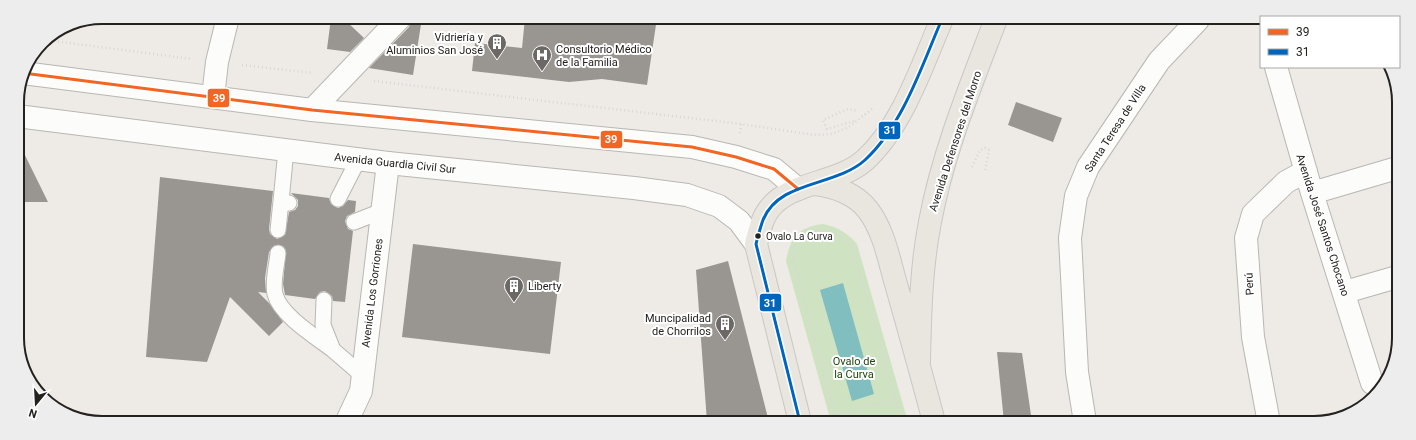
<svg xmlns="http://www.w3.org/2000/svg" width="1416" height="440" font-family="Roboto,sans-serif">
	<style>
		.green { fill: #cfe3c3 }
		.water { fill: #80bec0 }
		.building { fill: #999692 }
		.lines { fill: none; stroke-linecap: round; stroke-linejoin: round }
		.lane-casing { stroke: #b9b7b3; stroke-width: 17 }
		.street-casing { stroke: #b9b7b3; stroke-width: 24 }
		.secondary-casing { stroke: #b9b7b3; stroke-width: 24 }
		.primary-casing { stroke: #c9c7c5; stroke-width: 24 }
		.path { stroke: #d7d7d5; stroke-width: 2.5; stroke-dasharray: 1 3; stroke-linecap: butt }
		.lane { stroke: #fcfcfb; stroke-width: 15 }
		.street { stroke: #fcfcfb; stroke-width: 22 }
		.secondary { stroke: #fcfcfb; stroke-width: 22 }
		.primary { stroke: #e8e6df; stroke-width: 22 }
		.bus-1-casing { stroke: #fff; stroke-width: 6 }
		.bus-2-casing { stroke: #fff; stroke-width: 6 }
		.bus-1 { stroke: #f26522; stroke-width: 3 }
		.bus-2 { stroke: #0065bd; stroke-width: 3 }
		.bus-dot { fill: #24221f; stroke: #fff; stroke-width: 1.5 }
		.labels { text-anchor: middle; stroke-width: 4; stroke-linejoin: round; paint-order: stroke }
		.bus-label { font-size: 10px; fill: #24221f; stroke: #fff; text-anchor: start }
		.poi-label { font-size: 11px; fill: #24221f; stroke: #fff; text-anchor: end }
		.street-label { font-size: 11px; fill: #24221f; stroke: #fff }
		.park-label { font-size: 11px; fill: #20440d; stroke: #fff }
		.rim { fill: none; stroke: #24221f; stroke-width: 2 }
		.line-badge { stroke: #fff; stroke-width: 1.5 }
		.badge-label { font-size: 11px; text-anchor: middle; font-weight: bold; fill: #fff }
	</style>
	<rect width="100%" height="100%" fill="#eeebe6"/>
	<path class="green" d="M823 224C838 227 846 232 857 244L908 422H831L786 261C790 238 798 227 823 224Z"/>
	<path class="water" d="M843 283 874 394 852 401 820 290Z"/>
	<path class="building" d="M331 18 345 20 364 38 350 52 327 49Z
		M412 18H422L413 75 369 68 409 27Z
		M525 18H657L647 85 602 79 569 82 472 71 475 43 522 48Z
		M1016 102 1062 118 1053 142 1008 125Z
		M17 139 48 202H18Z
		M160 177 273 191 269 229 270 234 277 239 285 235 289 212 295 210 298 206V200L291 193 329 198 331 204 338 208 343 206 348 200 356 201 355 212 347 216 345 221 348 229 353 231 345 302 333 301 332 296 325 291 320 292 315 299 285 295 283 284 286 250 283 246 275 245 269 252 265 278 266 293 258 292 269 303 283 322 269 336 230 297 207 362 146 357Z
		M413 244 561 262 550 354 402 337Z
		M728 261 769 422H707L696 270Z
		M997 352 1022 353 1032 422H1004Z"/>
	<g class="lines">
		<g class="lane-casing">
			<path id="lane" d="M286 150 281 201 289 203
				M338 199 358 160
				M354 222 382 211
				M278 230 281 201
				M278 253C277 265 272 282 275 294 280 315 316 337 333 350
				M324 300 323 325 333 350 362 375"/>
		</g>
		<g class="street-casing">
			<path id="street" d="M1276 67 1312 193 1372 383 1379 386
				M213 97 217 62 228 17
				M312 110 400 18
				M1312 193 1397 168
				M1345 292 1397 277
				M347 421 361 391 388 163
				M1085 422 1077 372 1070 238 1076 196 1088 167 1159 61 1198 20
				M1269 423 1253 337 1246 238 1253 214 1286 182 1306 171"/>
		</g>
		<g class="secondary-casing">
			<path id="secondary" d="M23 73 312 110 692 147 736 157 774 169 798 189
				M17 116 388 163 634 188 687 195 719 206 739 221 756 244"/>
		</g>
		<g class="primary-casing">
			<path id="primary" d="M815 184C834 186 856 194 868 210 884 231 889 260 896 284 909 330 922 376 934 422
				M919 361C920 315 921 267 930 222 943 152 971 85 996 19
				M800 422 756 244C758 236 760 228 763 220 779 180 835 187 865 160 903 125 922 65 942 19"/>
		</g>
		<path class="path" d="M46 40 192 59
			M242 65 313 73
			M374 81 741 124 814 135 832 134 849 127 873 108
			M854 121 827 129 823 120 848 109 858 111
			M740 133 741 124
			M972 167 980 150 985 148 989 150 985 171
			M826 380 842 373
			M835 415 896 399
			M837 422 792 255C802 223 835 224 853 249L902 422"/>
		<use href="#lane" class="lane"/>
		<use href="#street" class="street"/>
		<use href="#secondary" class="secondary"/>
		<use href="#primary" class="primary"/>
		<g class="bus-1-casing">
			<path id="bus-1" d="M23 73 312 110 692 147 736 157 774 169 798 189"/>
		</g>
		<g class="bus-2-casing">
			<path id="bus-2" d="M800 422 756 244C758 236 760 228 763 220 779 180 835 187 865 160 903 125 922 65 942 19"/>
		</g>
		<use href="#bus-1" class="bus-1"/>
		<use href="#bus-2" class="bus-2"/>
	</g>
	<defs>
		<g id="building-pin" transform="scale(1)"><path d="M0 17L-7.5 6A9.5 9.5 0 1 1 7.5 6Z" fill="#6b6865" stroke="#fff"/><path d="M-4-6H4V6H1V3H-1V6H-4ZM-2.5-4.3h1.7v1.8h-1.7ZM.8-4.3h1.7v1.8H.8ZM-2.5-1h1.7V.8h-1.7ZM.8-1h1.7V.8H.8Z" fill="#fff"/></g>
		<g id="hospital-pin" transform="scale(1)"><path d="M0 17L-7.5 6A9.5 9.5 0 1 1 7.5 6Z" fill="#6b6865" stroke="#fff"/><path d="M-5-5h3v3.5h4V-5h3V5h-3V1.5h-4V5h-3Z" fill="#fff"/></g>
	</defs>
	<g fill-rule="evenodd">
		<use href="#building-pin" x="497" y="43"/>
		<use href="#hospital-pin" x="542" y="55"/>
		<use href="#building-pin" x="514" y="286"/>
		<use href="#building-pin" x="725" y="324"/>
	</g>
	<circle class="bus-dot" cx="758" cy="236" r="3.5"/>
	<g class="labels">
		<g class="bus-label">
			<text x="766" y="240">Ovalo La Curva</text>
		</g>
		<g class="poi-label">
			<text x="483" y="41">Vidriería y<tspan x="483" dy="13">Aluminios San José</tspan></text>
			<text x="556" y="53" text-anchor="start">Consultorio Médico<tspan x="556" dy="13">de la Familia</tspan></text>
			<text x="528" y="290" text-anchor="start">Liberty</text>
			<text x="711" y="322">Muncipalidad<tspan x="711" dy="13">de Chorrilos</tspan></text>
		</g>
		<g class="street-label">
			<text transform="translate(1115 128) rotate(-57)" y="4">Santa Teresa de Villa</text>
			<text transform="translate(955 141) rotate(-72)" y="4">Avenida Defensores del Morro</text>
			<text transform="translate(395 163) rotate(6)" y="4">Avenida Guardia Civil Sur</text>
			<text transform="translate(1323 225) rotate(72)" y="4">Avenida José Santos Chocano</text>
			<text transform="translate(1249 284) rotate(-94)" y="4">Perú</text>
			<text transform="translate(372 293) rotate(-83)" y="4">Avenida Los Gorriones</text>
		</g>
		<g class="park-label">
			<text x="854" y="365">Ovalo de<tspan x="854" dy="13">la Curva</tspan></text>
		</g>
	</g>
	<path d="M0 0H1416V440H0ZM102 24H1314A78 78 0 0 1 1392 102V338A78 78 0 0 1 1314 416H102A78 78 0 0 1 24 338V102A78 78 0 0 1 102 24Z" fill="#ededed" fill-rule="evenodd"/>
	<path class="rim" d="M102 24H1314A78 78 0 0 1 1392 102V338A78 78 0 0 1 1314 416H102A78 78 0 0 1 24 338V102A78 78 0 0 1 102 24Z"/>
	<g class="line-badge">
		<rect x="207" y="88" width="23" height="20" rx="4" fill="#f26522"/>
		<rect x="878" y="121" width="23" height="19" rx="4" fill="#0065bd"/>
		<rect x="600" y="130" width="23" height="19" rx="4" fill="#f26522"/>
		<rect x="759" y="293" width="23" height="19" rx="4" fill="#0065bd"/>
	</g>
	<g class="badge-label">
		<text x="219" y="102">39</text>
		<text x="890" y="134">31</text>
		<text x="611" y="143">39</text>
		<text x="770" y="307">31</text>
	</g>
	<rect x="1260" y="16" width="140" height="52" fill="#ffffff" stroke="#a7a7a5"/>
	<rect x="1268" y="29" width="20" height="6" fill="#f26522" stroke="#a7a7a5"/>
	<text x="1296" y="36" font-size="12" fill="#24221f">39</text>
	<rect x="1268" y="49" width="20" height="6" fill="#0065bd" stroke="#a7a7a5"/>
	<text x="1296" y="56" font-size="12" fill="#24221f">31</text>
	<g transform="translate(36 404) rotate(198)" stroke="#ffffff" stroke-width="3" paint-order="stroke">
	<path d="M0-3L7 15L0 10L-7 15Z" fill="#24221f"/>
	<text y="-6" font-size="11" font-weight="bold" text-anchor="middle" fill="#24221f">N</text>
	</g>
</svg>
